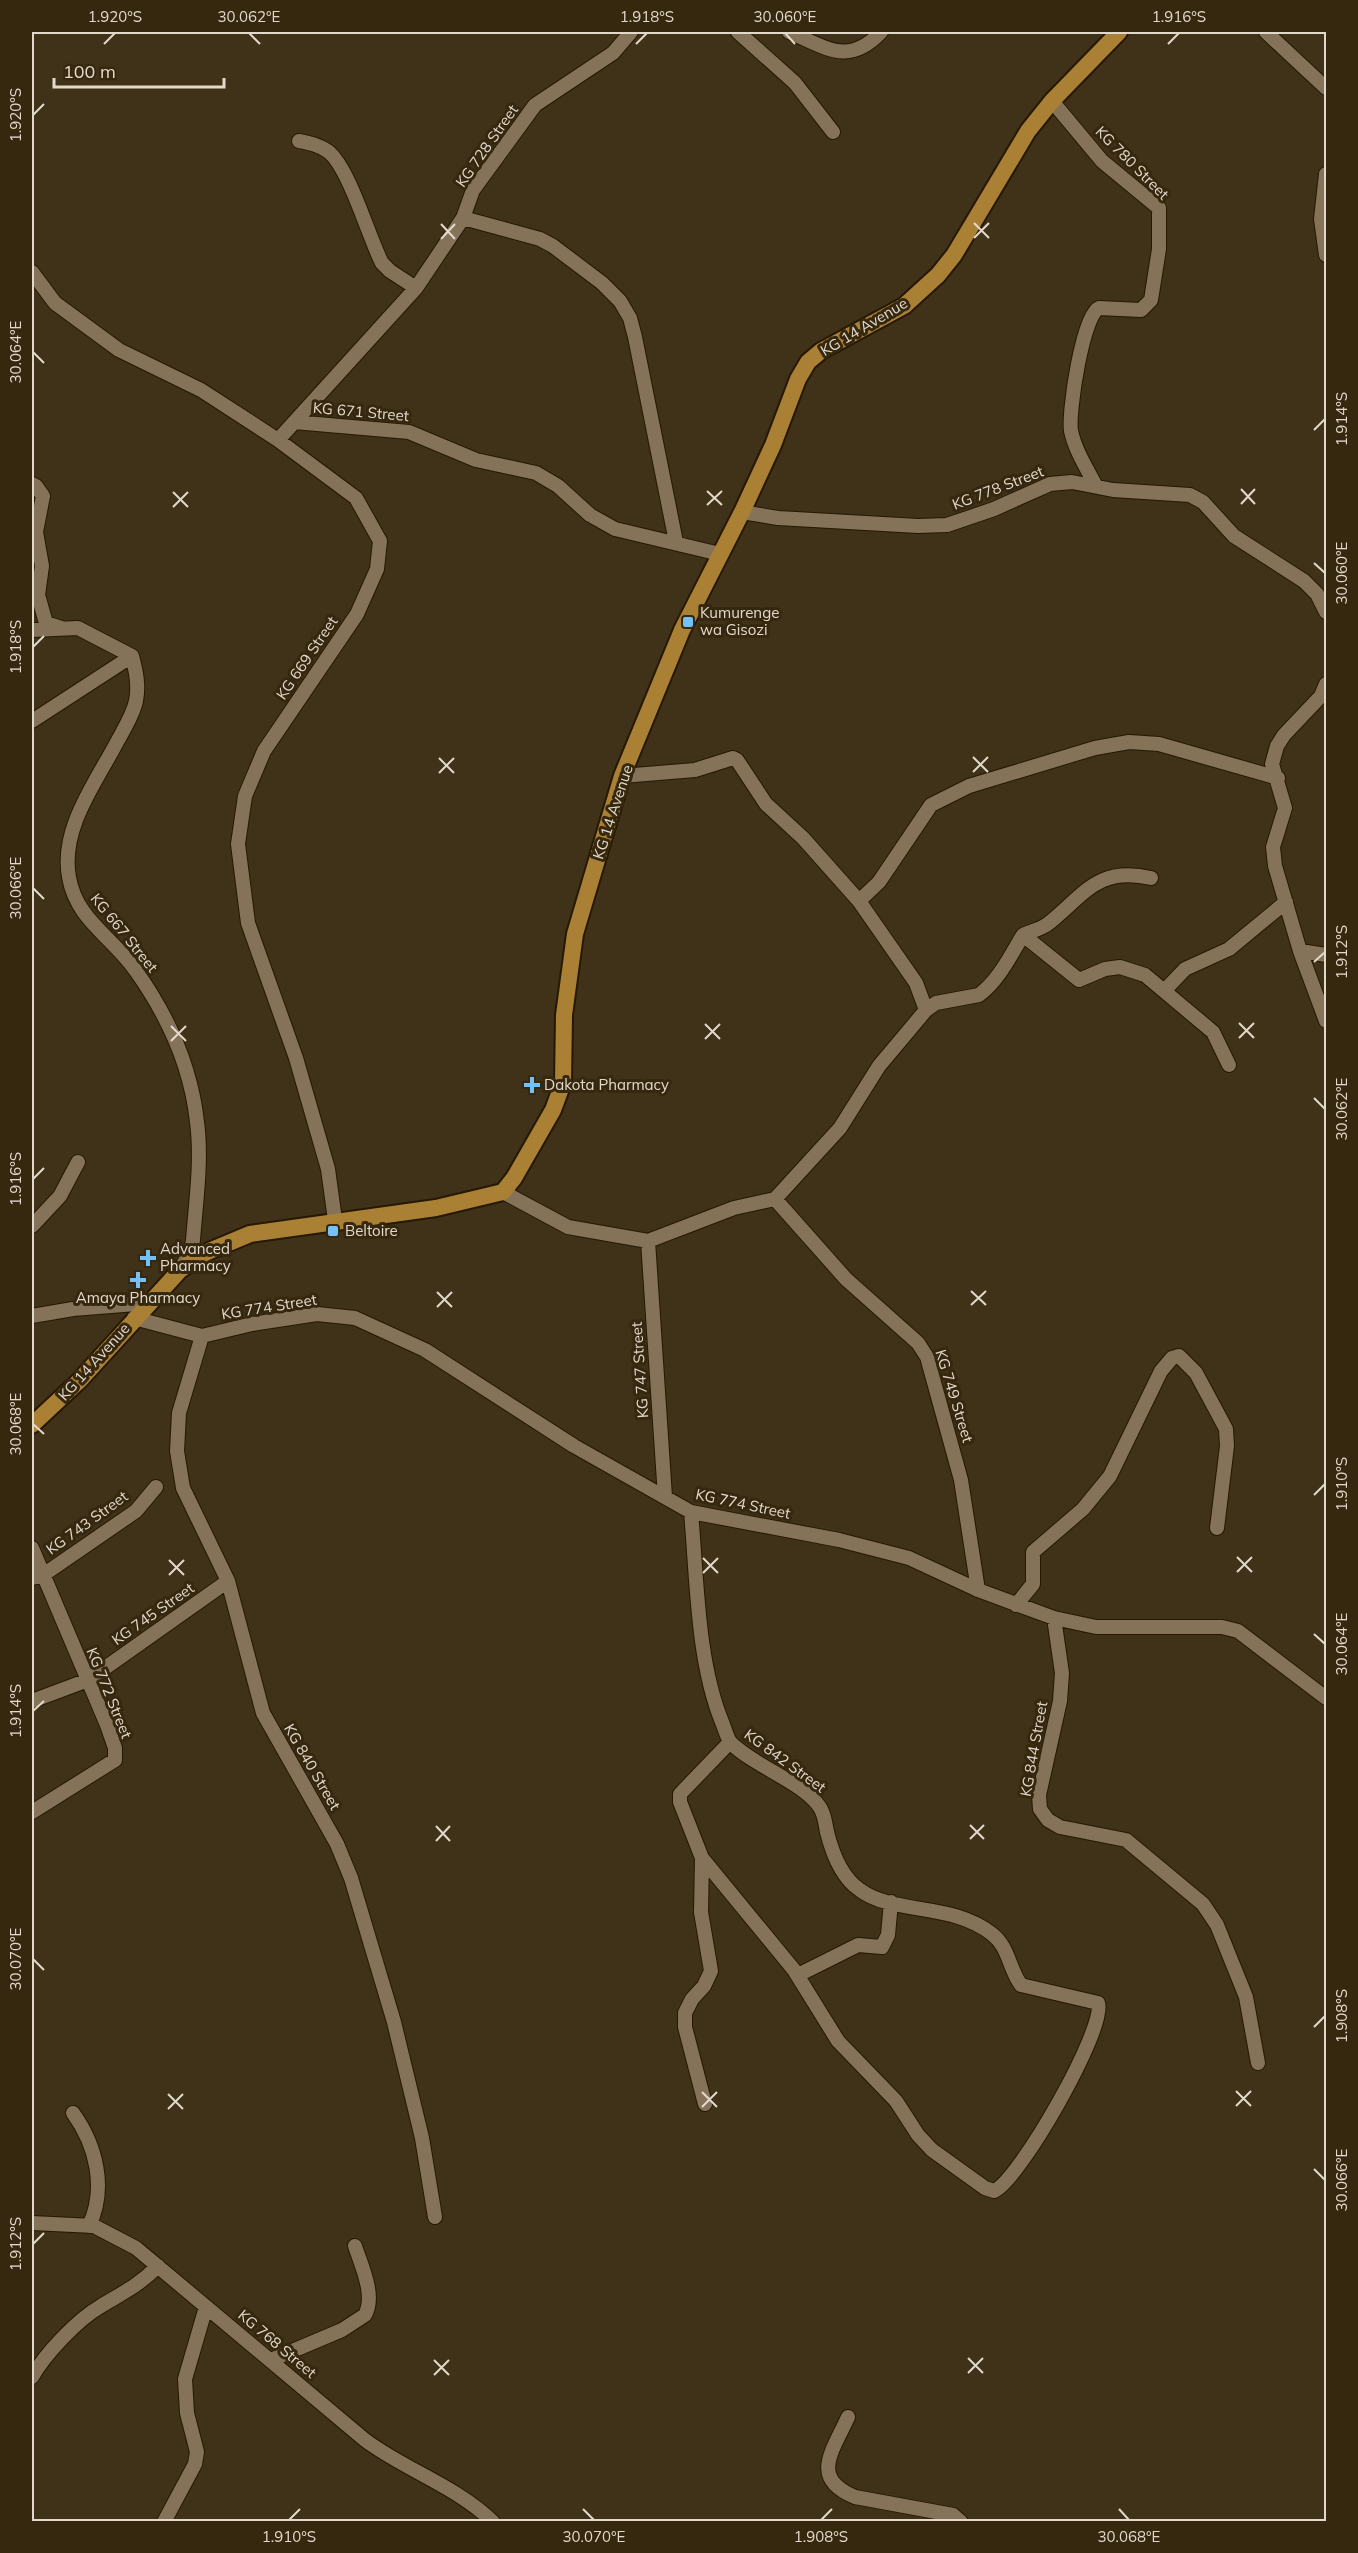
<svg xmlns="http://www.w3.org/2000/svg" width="1358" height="2553" font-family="Mulish,sans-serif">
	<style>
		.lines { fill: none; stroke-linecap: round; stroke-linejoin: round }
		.minor-casing { stroke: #261802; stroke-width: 16 }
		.major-casing { stroke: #261802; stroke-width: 20 }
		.minor { stroke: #847259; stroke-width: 14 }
		.major { stroke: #aa8035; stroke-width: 16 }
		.ticks { fill: none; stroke: #e3d9cb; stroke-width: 2 }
		.poi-dot { fill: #73c1f6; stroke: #36270f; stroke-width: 2 }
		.labels { text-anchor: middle; stroke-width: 6; stroke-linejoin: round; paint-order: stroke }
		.street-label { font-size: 15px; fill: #e3d9cb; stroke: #36270f }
		.poi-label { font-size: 15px; fill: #e3d9cb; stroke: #36270f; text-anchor: start }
		.neatline { fill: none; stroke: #e3d9cb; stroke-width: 2 }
		.ticks-label { font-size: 15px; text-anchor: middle; fill: #e3d9cb }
	</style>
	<rect width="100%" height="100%" fill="#403119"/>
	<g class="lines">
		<g class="minor-casing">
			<path id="minor" d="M738 32 795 83 833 132
				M789 32C826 47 848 67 881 32
				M1266 32 1326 88
				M1052 101 1102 161 1159 208V249L1151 300 1141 310 1099 308C1083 314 1068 412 1071 431 1075 450 1087 469 1096 486
				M299 141C310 143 319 145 329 152 350 170 368 236 382 263L390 271 416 288
				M1326 174 1321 219 1326 255
				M463 218 540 239 553 246 602 283 620 301 630 318 635 337 676 542
				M32 272 55 303 119 350 201 390 278 440 356 498 380 541 377 569 357 614 264 751 245 796 238 844 248 923 296 1058 328 1169 335 1220
				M294 422 409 432 476 460 536 473 558 486 590 515 615 529 720 554
				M278 440 416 288 463 218 473 190 535 105 613 53 631 32
				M32 484 36 486 43 496 36 532 42 566 38 595 46 623 61 628
				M742 512 778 518 918 526 947 525 994 509 1050 484 1072 482 1113 490 1190 495 1203 502 1234 536 1304 581 1317 594 1326 612
				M32 630 78 628 132 656C136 671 139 685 136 701 133 715 124 729 117 742 96 782 60 829 69 877 76 920 113 937 136 971 168 1016 191 1067 197 1122 202 1160 196 1201 193 1240L191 1250 180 1270
				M1326 684 1321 696 1284 735 1277 746 1272 764 1285 808 1273 847 1275 866 1300 951 1326 1021
				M32 721 132 656
				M859 901 879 882 931 805 969 786 1095 748 1129 742 1159 744 1278 778
				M1023 935C1031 931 1042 929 1049 923 1085 894 1098 866 1151 878
				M1300 951 1326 955
				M1165 990 1185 969 1229 949 1286 902
				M926 1010 936 1003 979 995C999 980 1010 956 1023 935L1079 980 1105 969 1120 967 1145 975 1213 1032 1229 1065
				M503 1192 568 1227 648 1241 734 1208 775 1199 840 1128 879 1066 926 1010 916 983 859 901 803 838 766 804 737 760 733 758 695 770 622 776
				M775 1199 846 1279 918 1343 927 1357 961 1480 978 1590
				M32 1226 60 1196 78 1162
				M648 1241 665 1497
				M32 1316 73 1309 149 1303
				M134 1318 202 1336 252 1324 317 1314 355 1318 425 1350 574 1446 691 1512 839 1540 909 1558 978 1590 1054 1618 1096 1627H1222L1238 1631 1326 1698
				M202 1336 179 1413 177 1451 183 1488 228 1581 263 1713 337 1844 351 1878 394 2022 422 2138 435 2217
				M691 1512C697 1579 697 1661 722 1722 725 1729 727 1738 731 1743 754 1766 802 1782 819 1806 825 1814 825 1823 827 1832 832 1852 842 1878 860 1890 894 1915 952 1902 992 1934 1009 1947 1009 1969 1021 1985L1098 2003C1107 2027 1019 2181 994 2191L985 2188 932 2150 918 2135 896 2101 838 2041 794 1970 702 1858
				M32 1548 107 1725 115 1748V1760L32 1812
				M32 1578 43 1575 136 1511 156 1487
				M1016 1605 1033 1584V1552L1083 1509 1110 1476 1161 1371 1172 1358 1179 1356 1196 1373 1226 1429 1227 1446 1217 1528
				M1054 1618 1062 1673 1060 1701 1039 1795 1040 1809 1048 1820 1060 1827 1126 1840 1203 1904 1217 1925 1246 1997 1258 2063
				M32 1701 88 1680 228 1581
				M798 1975 858 1945 882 1947 888 1935 891 1902
				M705 2104 685 2027V2013L692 1999 704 1986 711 1971 701 1912 702 1858 680 1802V1794L730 1742
				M73 2113C96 2145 107 2188 89 2226
				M32 2223 94 2226 136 2248 365 2440C405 2470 456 2486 493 2522
				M271 2360 342 2330 365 2315C376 2295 361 2265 355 2246
				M32 2377C45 2354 77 2320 101 2306 124 2292 138 2286 158 2266
				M848 2417C833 2451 809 2478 855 2497L953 2515 961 2522
				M164 2522 195 2464 197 2452 187 2413 185 2379 206 2307"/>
		</g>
		<g class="major-casing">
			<path id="major" d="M32 1425 79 1381 180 1270 207 1252 250 1234 436 1208 503 1192 514 1178 553 1110 563 1083 564 1015 575 934 622 776 682 630 742 512 773 445 798 379 808 362 821 351 904 306 938 275 954 255 1028 131 1052 101 1119 32"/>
		</g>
		<use href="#minor" class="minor"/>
		<use href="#major" class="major"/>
	</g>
	<path class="ticks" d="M249 33 260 44M785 33 795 44M104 44 115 33M636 44 647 33M1168 44 1179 33M33 115 44 104M974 223 989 238M441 224 455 239M974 238 989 223M441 239 455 224M33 352 44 363M1314 430 1325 419M1241 489 1255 504M707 491 722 505M173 492 188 507M1241 504 1255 489M707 505 722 491M173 507 188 492M1314 563 1325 573M33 647 44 636M973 757 988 772M439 758 454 773M973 772 988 757M439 773 454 758M33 888 44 899M1314 962 1325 952M1239 1023 1254 1038M705 1024 720 1039M171 1026 186 1041M1239 1038 1254 1023M705 1039 720 1024M171 1041 186 1026M1314 1098 1325 1109M33 1179 44 1168M971 1291 986 1305M437 1292 452 1307M971 1305 986 1291M437 1307 452 1292M33 1424 44 1434M1314 1495 1325 1484M1237 1557 1252 1572M703 1558 718 1573M169 1560 184 1575M1237 1572 1252 1557M703 1573 718 1558M169 1575 184 1560M1314 1634 1325 1644M33 1711 44 1701M970 1825 984 1839M436 1826 450 1841M970 1839 984 1825M436 1841 450 1826M33 1959 44 1970M1314 2027 1325 2016M1236 2091 1251 2106M702 2092 717 2107M168 2094 183 2109M1236 2106 1251 2091M702 2107 717 2092M168 2109 183 2094M1314 2169 1325 2180M33 2244 44 2233M968 2358 983 2373M434 2360 449 2375M968 2373 983 2358M434 2375 449 2360M583 2509 594 2520M1119 2509 1129 2520M289 2520 300 2509M821 2520 832 2509"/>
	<g class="poi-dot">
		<rect x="682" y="616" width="12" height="12" rx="3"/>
		<path d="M529 1076h6v6h6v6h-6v6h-6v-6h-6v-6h6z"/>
		<rect x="327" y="1225" width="12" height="12" rx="3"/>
		<path d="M145 1249h6v6h6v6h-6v6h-6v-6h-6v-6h6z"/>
		<path d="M135 1271h6v6h6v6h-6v6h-6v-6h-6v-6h6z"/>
	</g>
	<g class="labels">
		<g class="street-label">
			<text transform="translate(487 146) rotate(-55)" y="5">KG 728 Street</text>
			<text transform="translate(1132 163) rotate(45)" y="5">KG 780 Street</text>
			<text transform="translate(864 327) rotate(-31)" y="5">KG 14 Avenue</text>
			<text transform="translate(361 412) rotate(5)" y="5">KG 671 Street</text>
			<text transform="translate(998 488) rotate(-21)" y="5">KG 778 Street</text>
			<text transform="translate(307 658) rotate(-56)" y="5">KG 669 Street</text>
			<text transform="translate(613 812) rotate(-72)" y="5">KG 14 Avenue</text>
			<text transform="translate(124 933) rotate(51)" y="5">KG 667 Street</text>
			<text transform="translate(269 1307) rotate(-9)" y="5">KG 774 Street</text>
			<text transform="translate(94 1362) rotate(-48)" y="5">KG 14 Avenue</text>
			<text transform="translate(640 1370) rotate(-94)" y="5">KG 747 Street</text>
			<text transform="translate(954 1396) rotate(73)" y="5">KG 749 Street</text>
			<text transform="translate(743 1504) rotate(12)" y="5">KG 774 Street</text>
			<text transform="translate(87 1523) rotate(-36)" y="5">KG 743 Street</text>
			<text transform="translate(153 1614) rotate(-35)" y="5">KG 745 Street</text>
			<text transform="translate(109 1693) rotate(68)" y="5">KG 772 Street</text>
			<text transform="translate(1034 1749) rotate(-80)" y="5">KG 844 Street</text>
			<text transform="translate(785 1761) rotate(36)" y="5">KG 842 Street</text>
			<text transform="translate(312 1767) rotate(60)" y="5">KG 840 Street</text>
			<text transform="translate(277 2344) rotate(40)" y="5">KG 768 Street</text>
		</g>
		<g class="poi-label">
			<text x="700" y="618">Kumurenge<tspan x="700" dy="17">wa Gisozi</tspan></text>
			<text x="544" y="1090">Dakota Pharmacy</text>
			<text x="345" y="1236">Beltoire</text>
			<text x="160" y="1254">Advanced<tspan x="160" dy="17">Pharmacy</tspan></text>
			<text x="138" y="1303" text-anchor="middle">Amaya Pharmacy</text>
		</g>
	</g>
	<rect width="1358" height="2553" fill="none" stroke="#36270f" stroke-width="66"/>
	<path d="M54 78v9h170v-9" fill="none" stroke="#e3d9cb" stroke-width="3"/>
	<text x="63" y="78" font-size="18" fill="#e3d9cb" stroke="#36270f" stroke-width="4.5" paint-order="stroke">100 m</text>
	<rect x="33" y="33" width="1292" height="2487" class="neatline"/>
	<g class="ticks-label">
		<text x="115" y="22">1.920°S</text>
		<text x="249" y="22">30.062°E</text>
		<text x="647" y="22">1.918°S</text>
		<text x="785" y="22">30.060°E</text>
		<text x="1179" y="22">1.916°S</text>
		<text transform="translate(16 115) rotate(-90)" y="5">1.920°S</text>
		<text transform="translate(16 352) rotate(-90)" y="5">30.064°E</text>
		<text transform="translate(1342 419) rotate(-90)" y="5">1.914°S</text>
		<text transform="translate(1342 573) rotate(-90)" y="5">30.060°E</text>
		<text transform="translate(16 647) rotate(-90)" y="5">1.918°S</text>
		<text transform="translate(16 888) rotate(-90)" y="5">30.066°E</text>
		<text transform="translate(1342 952) rotate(-90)" y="5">1.912°S</text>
		<text transform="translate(1342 1109) rotate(-90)" y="5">30.062°E</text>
		<text transform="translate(16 1179) rotate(-90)" y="5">1.916°S</text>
		<text transform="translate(16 1424) rotate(-90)" y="5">30.068°E</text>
		<text transform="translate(1342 1484) rotate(-90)" y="5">1.910°S</text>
		<text transform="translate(1342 1644) rotate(-90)" y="5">30.064°E</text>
		<text transform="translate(16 1711) rotate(-90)" y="5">1.914°S</text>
		<text transform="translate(16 1959) rotate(-90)" y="5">30.070°E</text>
		<text transform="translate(1342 2016) rotate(-90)" y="5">1.908°S</text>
		<text transform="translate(1342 2180) rotate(-90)" y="5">30.066°E</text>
		<text transform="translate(16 2244) rotate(-90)" y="5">1.912°S</text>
		<text x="289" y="2542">1.910°S</text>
		<text x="594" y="2542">30.070°E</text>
		<text x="821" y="2542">1.908°S</text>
		<text x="1129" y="2542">30.068°E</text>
	</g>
</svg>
